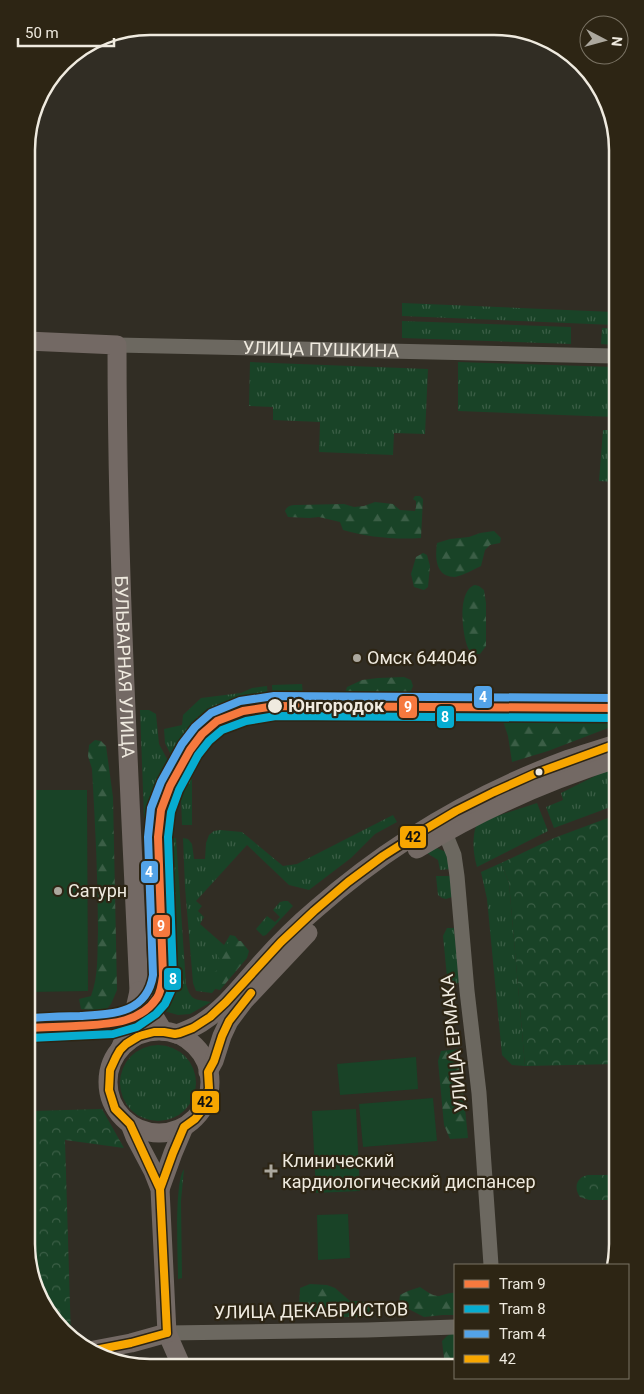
<svg xmlns="http://www.w3.org/2000/svg" width="644" height="1394" font-family="Roboto,sans-serif">
	<style>
		.grass { fill: url(#grass-tufts) }
		.forest { fill: url(#forest-firs) }
		.park { fill: url(#park-crowns) }
		.pitch { fill: #194327 }
		.lines { fill: none; stroke-linecap: round; stroke-linejoin: round }
		.minor { stroke: #6c6860; stroke-width: 15 }
		.major { stroke: #736964; stroke-width: 19 }
		.bus-1-casing { stroke: #2d2514; stroke-width: 11 }
		.bus-1 { stroke: #f7a600; stroke-width: 8 }
		.tram-1-casing { stroke: #2d2514; stroke-width: 11 }
		.tram-2-casing { stroke: #2d2514; stroke-width: 11 }
		.tram-3-casing { stroke: #2d2514; stroke-width: 11 }
		.tram-1 { stroke: #f6793e; stroke-width: 8 }
		.tram-2 { stroke: #06acd0; stroke-width: 8 }
		.tram-3 { stroke: #53a3e8; stroke-width: 8 }
		.poi-dot { fill: #aca89e; stroke: #2d2514; stroke-width: 2 }
		.stop-dot { fill: #efeadf; stroke: #2d2514; stroke-width: 2 }
		.labels { text-anchor: middle; stroke-width: 4.5; stroke-linejoin: round; paint-order: stroke }
		.street-label { font-size: 18px; fill: #efeadf; stroke: #2d2514 }
		.poi-label { font-size: 18px; fill: #efeadf; stroke: #2d2514; text-anchor: start }
		.stop-label { font-size: 18px; font-weight: bold; fill: #efeadf; stroke: #2d2514; text-anchor: start }
		.rim { fill: none; stroke: #efeadf; stroke-width: 2.5 }
		.line-badge { stroke: #2d2514; stroke-width: 2 }
		.badge-label { font-size: 14px; text-anchor: middle; font-weight: bold; fill: #fff }
		.pale-badge-label { font-size: 14px; text-anchor: middle; font-weight: bold; fill: #111 }
	</style>
	<defs>
		<pattern id="grass-tufts" width="24" height="20" patternUnits="userSpaceOnUse" patternTransform="scale(1.25)"><rect width="24" height="20" fill="#194327"/><path d="M3 7l-1-3M5 7V3M7 7l1-3M15 17l-1-3M17 17v-4M19 17l1-3" fill="none" stroke="#3b5e46"/></pattern>
		<pattern id="forest-firs" width="22" height="20" patternUnits="userSpaceOnUse" patternTransform="scale(1.25)"><rect width="22" height="20" fill="#194327"/><path d="M5 1l3.5 6h-7zM16 11l3.5 6h-7z" fill="#3b5e46"/></pattern>
		<pattern id="park-crowns" width="20" height="18" patternUnits="userSpaceOnUse" patternTransform="scale(1.25)"><rect width="20" height="18" fill="#194327"/><path d="M2 6a3 3 0 1 1 6 0M12 15a3 3 0 1 1 6 0" fill="none" stroke="#3b5e46"/></pattern>
	</defs>
	<rect width="100%" height="100%" fill="#312d24"/>
	<path class="grass" d="M402 303 614 312V325L402 316Z
		M402 321 571 327V344L402 338Z
		M602 328H614V345L601 344Z
		M250 362 428 369 425 434 394 433 393 455 319 452 320 422 273 420V407L249 406Z
		M458 362 614 367 615 417 458 411Z
		M603 430H615V482L599 481Z
		M302 684 303 695 343 694 407 691 412 718 308 719 312 708 277 709 273 703 272 685Z
		M267 686 270 716 266 720 238 721 192 754V825H182L180 773 165 743 164 729 182 725 183 715 201 698 241 693 252 688Z
		M140 710H149L156 714 159 744 173 770 175 785V826H162L144 817Z
		M616 768V805L554 828 546 807 563 800 561 793 601 773Z
		M537 803 548 831 477 867C473 854 472 838 476 826L494 817Z
		M393 815 397 822 375 834 351 858 309 890 289 885 247 845 196 901 202 906 198 911 204 917 200 924 224 945 230 935 235 936 246 950 212 993 196 991 193 983 185 887 183 838 188 839 192 844 194 859H205L206 843 209 835 214 831 220 830 242 832 283 866 297 864Z
		M176 838 186 984C191 1001 194 999 211 1002L190 1014 178 1015 164 1011 156 1004 154 998 150 976 145 859 149 853 157 849 160 839Z
		M437 848 446 852 452 869 440 870 438 860 427 853Z
		M501 863 509 883 525 1066 512 1065 502 1055 487 899 481 872Z
		M436 876H452V897L446 899 442 898 438 895Z
		M284 901H288L293 906 266 935 263 936 256 929 267 916 275 922 280 917 273 910 280 902Z
		M447 928H454L460 982 453 985 450 983 447 977 443 936Z
		M120 1083a38 38 0 1 1 76 0a38 38 0 1 1-76 0Z
		M184 1169 181 1201 182 1278 178 1279C178 1257 174 1183 184 1169Z"/>
	<path class="forest" d="M415 496H420L423 499 421 538C395 540 368 537 343 530L340 522 319 517 309 518 288 517 285 511C287 506 291 505 296 505L344 504 354 507 364 506 375 502 393 504 400 510 415 511 416 507V501L413 499Z
		M494 531 501 538 500 543 490 545 485 550 481 566C475 569 462 576 455 577 435 577 435 557 437 543L450 539 469 537 480 533Z
		M423 553 427 555 430 566 428 587 424 590 414 587 411 574 416 557Z
		M475 585 479 586 484 590 486 603V646L480 654H473C471 652 469 650 468 648 462 634 457 590 475 585Z
		M404 677 411 680 413 686 410 693 371 703 355 704 345 693 347 687 362 680 378 678Z
		M616 711V725L548 751 512 762 508 736 500 712Z
		M95 740 101 741 106 746 113 797 117 990 111 1004 105 1011 81 1009 79 999 91 996C99 975 97 953 98 931 98 877 95 823 92 769L88 756 89 745Z
		M230 941H241L249 951 247 958 220 990 211 988 208 982 213 973 220 968 221 961 215 952 224 947Z
		M459 1049 468 1138 450 1139 444 1125 438 1061 441 1051Z
		M310 1284 327 1285 335 1288 350 1301H361L370 1305 371 1310 364 1317H330L325 1310 311 1312 299 1306 300 1288Z
		M420 1287C426 1291 432 1296 439 1296 445 1295 449 1292 455 1293V1315H443L424 1317 399 1304 400 1295 408 1291Z
		M455 1332V1364H447L444 1358 442 1341 447 1336Z"/>
	<path class="park" d="M616 815 617 1064 525 1066 509 883 501 863 554 838Z
		M102 1109 124 1148 65 1140 71 1338 68 1337 31 1276 30 1111Z
		M588 1175H617V1200H589L580 1197C573 1187 577 1177 588 1175Z"/>
	<path class="pitch" d="M29 790H87L88 991 30 992Z
		M416 1057 418 1089 340 1095 337 1064Z
		M433 1098 437 1141 363 1147 359 1104Z
		M356 1109 360 1191 316 1193 312 1111Z
		M348 1214 350 1258 318 1260 317 1215Z"/>
	<g class="lines">
		<g class="minor">
			<path id="s1" d="M117 345 614 356"/>
			<path d="M441 823 454 855 457 876 467 991 479 1093 491 1265"/>
			<path d="M167 1333 367 1330 455 1327"/>
		</g>
		<g class="major">
			<path id="s2" d="M27 341 117 345C117 560 129 776 139 991L133 1018 120 1049"/>
			<path d="M417 849C479 811 546 781 616 759"/>
			<path d="M139 991 163 1031"/>
			<circle cx="159" cy="1082" r="51"/>
			<path d="M177 1034C185 1031 193 1028 201 1023 225 1008 243 983 262 962 279 943 297 925 316 909 390 844 477 793 569 759 584 754 600 749 616 744"/>
			<path d="M208 1072 214 1061 222 1036 229 1021 244 1001 308 933"/>
			<path d="M130 1124 135 1137 153 1171 160 1189 167 1333 181 1365"/>
			<path d="M160 1189 173 1153 184 1127"/>
			<path d="M94 1350 131 1343 167 1333"/>
		</g>
		<g class="bus-1-casing">
			<path id="bus-1" d="M161 1210 160 1189 173 1153 184 1127 195 1119 204 1108 209 1088 208 1072 214 1061 222 1036 229 1021 251 993
				M167 1333 160 1189 130 1124 115 1109 109 1090 110 1070 116 1057 120 1050 126 1044 139 1036 154 1032H164L175 1034 180 1033 193 1028 210 1017 226 1002 281 942 314 911 348 882 383 856 419 833 456 811 494 792 534 774 616 744
				M95 1350 131 1343 167 1333"/>
		</g>
		<use href="#bus-1" class="bus-1"/>
		<g class="tram-1-casing">
			<path id="tram-1" d="M30 1028C45 1027 61 1027 76 1026 105 1024 139 1025 157 998 161 992 162 984 163 976L158 837 161 810 170 786 190 750 202 734 217 721 243 711 275 706 616 708"/>
		</g>
		<g class="tram-2-casing">
			<path id="tram-2" d="M30 1038 113 1034 137 1027 156 1014 165 1004 171 991 173 977 168 837 171 812 179 790 198 755 209 741 222 730 246 721 276 716 616 718"/>
		</g>
		<g class="tram-3-casing">
			<path id="tram-3" d="M30 1018C46 1017 63 1016 80 1016 112 1014 147 1014 153 975L148 837 151 808 161 782 182 744 195 727 211 713 240 701 274 696 616 698"/>
		</g>
		<use href="#tram-1" class="tram-1"/>
		<use href="#tram-2" class="tram-2"/>
		<use href="#tram-3" class="tram-3"/>
	</g>
	<g class="poi-dot">
		<circle cx="357" cy="658" r="5"/>
		<circle cx="58" cy="891" r="5"/>
		<path d="M268.5 1163.5h5v5h5v5h-5v5h-5v-5h-5v-5h5z"/>
	</g>
	<g class="stop-dot">
		<circle cx="275" cy="706" r="8"/>
		<circle cx="539" cy="772" r="4.5"/>
	</g>
	<g class="labels">
		<g class="street-label">
			<text dy="6" stroke="none"><textPath href="#s1" startOffset="204">УЛИЦА ПУШКИНА</textPath></text>
			<text dy="6" stroke="none"><textPath href="#s2" startOffset="412">БУЛЬВАРНАЯ УЛИЦА</textPath></text>
			<text transform="translate(454 1043) rotate(-96)" y="6">УЛИЦА ЕРМАКА</text>
			<text transform="translate(311 1311) rotate(-1)" y="6">УЛИЦА ДЕКАБРИСТОВ</text>
		</g>
		<g class="poi-label">
			<text x="367" y="664">Омск 644046</text>
			<text x="68" y="897">Сатурн</text>
			<text x="282" y="1167">Клинический<tspan x="282" dy="21">кардиологический диспансер</tspan></text>
		</g>
		<g class="stop-label">
			<text x="288" y="712">Юнгородок</text>
		</g>
	</g>
	<path d="M0 0H644V1394H0ZM150 35H494A115 115 0 0 1 609 150V1244A115 115 0 0 1 494 1359H150A115 115 0 0 1 35 1244V150A115 115 0 0 1 150 35Z" fill="#2d2514" fill-rule="evenodd"/>
	<path class="rim" d="M150 35H494A115 115 0 0 1 609 150V1244A115 115 0 0 1 494 1359H150A115 115 0 0 1 35 1244V150A115 115 0 0 1 150 35Z"/>
	<g class="line-badge">
		<rect x="473" y="685" width="20" height="24" rx="5" fill="#53a3e8"/>
		<rect x="398" y="695" width="20" height="24" rx="5" fill="#f6793e"/>
		<rect x="436" y="705" width="19" height="24" rx="5" fill="#06acd0"/>
		<rect x="399" y="825" width="28" height="24" rx="5" fill="#f7a600"/>
		<rect x="140" y="860" width="19" height="24" rx="5" fill="#53a3e8"/>
		<rect x="152" y="914" width="19" height="24" rx="5" fill="#f6793e"/>
		<rect x="163" y="967" width="19" height="24" rx="5" fill="#06acd0"/>
		<rect x="191" y="1090" width="29" height="24" rx="5" fill="#f7a600"/>
	</g>
	<g class="badge-label">
		<text x="483" y="702">4</text>
		<text x="408" y="712">9</text>
		<text x="445" y="722">8</text>
		<text x="149" y="877">4</text>
		<text x="161" y="931">9</text>
		<text x="173" y="984">8</text>
	</g>
	<g class="pale-badge-label">
		<text x="413" y="842">42</text>
		<text x="205" y="1107">42</text>
	</g>
	<rect x="454" y="1264" width="175" height="115" fill="#2d2514" stroke="#7b7465"/>
	<rect x="464" y="1280" width="25" height="8" fill="#f6793e" stroke="#7b7465"/>
	<text x="499" y="1289" font-size="15" fill="#efeadf">Tram 9</text>
	<rect x="464" y="1305" width="25" height="8" fill="#06acd0" stroke="#7b7465"/>
	<text x="499" y="1314" font-size="15" fill="#efeadf">Tram 8</text>
	<rect x="464" y="1330" width="25" height="8" fill="#53a3e8" stroke="#7b7465"/>
	<text x="499" y="1339" font-size="15" fill="#efeadf">Tram 4</text>
	<rect x="464" y="1355" width="25" height="8" fill="#f7a600" stroke="#7b7465"/>
	<text x="499" y="1364" font-size="15" fill="#efeadf">42</text>
	<g transform="translate(604 40) rotate(96)"><circle r="24" fill="#2d2514" stroke="#7b7465"/>
	<path d="M0-4L9 19L0 12L-9 19Z" fill="#aca89e"/>
	<text y="-8" font-size="14" font-weight="bold" text-anchor="middle" fill="#efeadf">N</text>
	</g>
	<path d="M18 38v8h96v-8" fill="none" stroke="#efeadf" stroke-width="2.5"/>
	<text x="25" y="38" font-size="15" fill="#efeadf" stroke="#2d2514" stroke-width="4" paint-order="stroke">50 m</text>
</svg>
